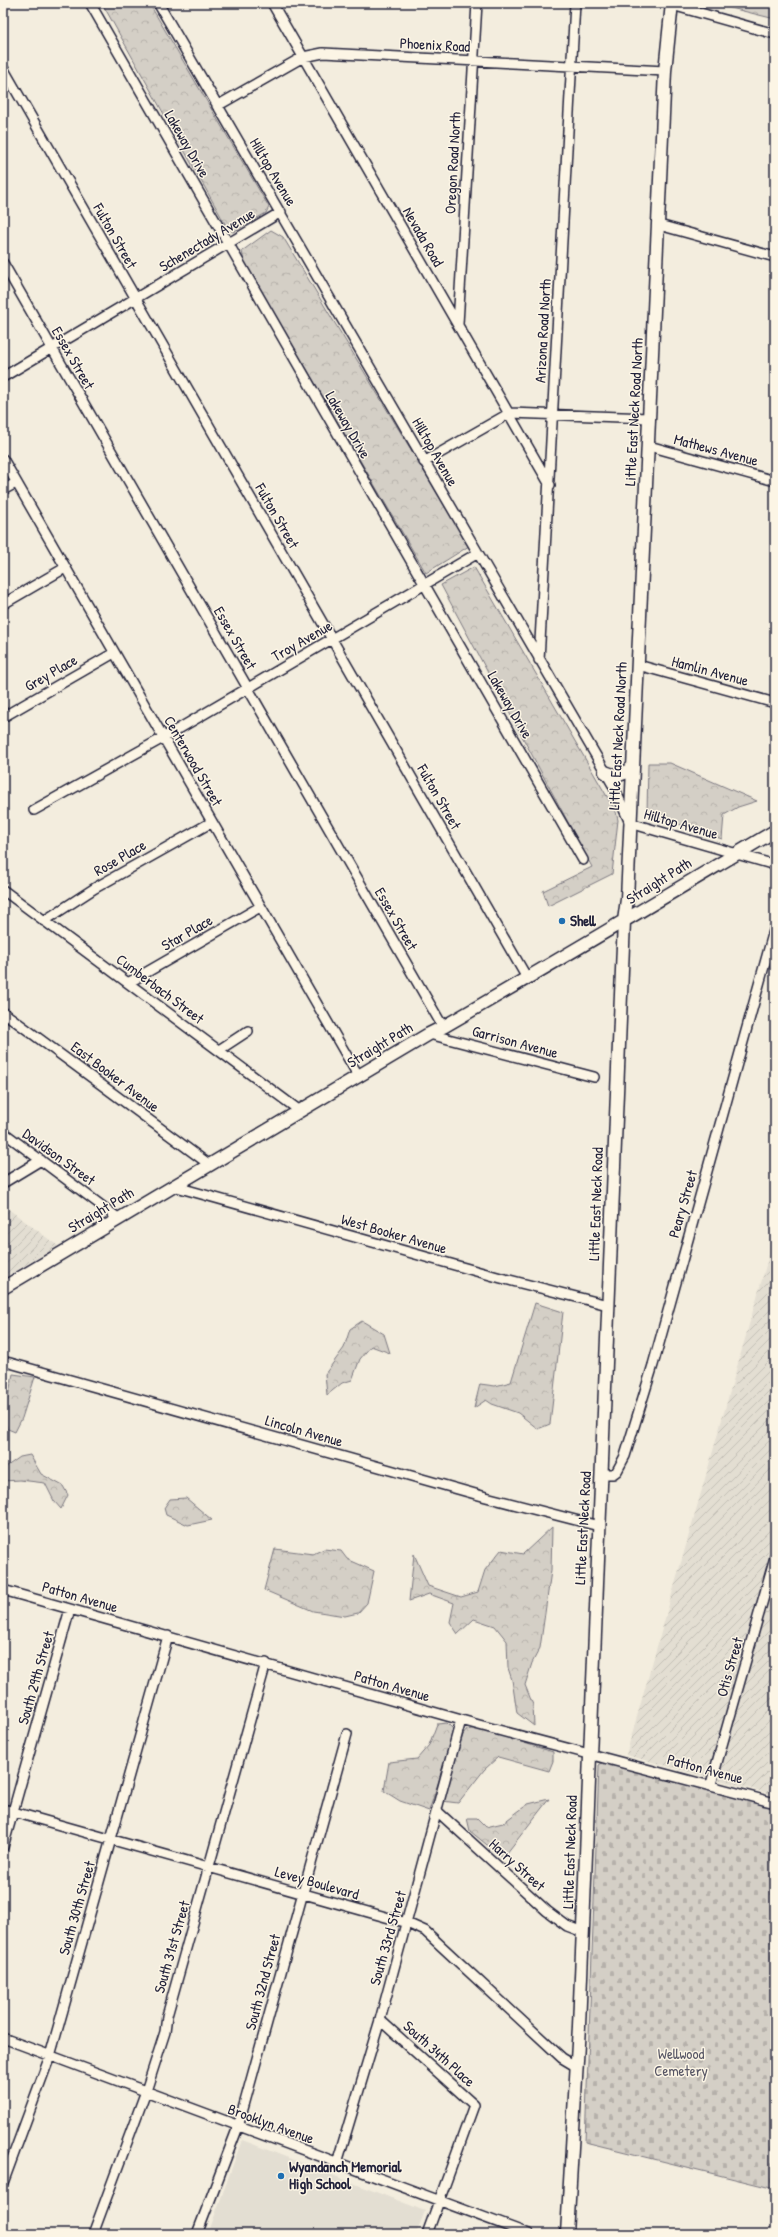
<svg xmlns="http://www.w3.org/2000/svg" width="778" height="2237" font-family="'Patrick Hand',sans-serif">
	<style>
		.built { fill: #e3ded2 }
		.industrial { fill: url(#industrial-furrows) }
		.forest { fill: url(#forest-crowns); stroke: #7b7880 }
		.cemetery { fill: url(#cemetery-stones); stroke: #7b7880 }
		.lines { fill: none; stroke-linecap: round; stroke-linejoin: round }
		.minor-casing { stroke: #22223b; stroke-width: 12 }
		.major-casing { stroke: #22223b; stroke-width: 15 }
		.minor { stroke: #fcf5e5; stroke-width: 9 }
		.major { stroke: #fcf5e5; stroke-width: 12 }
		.poi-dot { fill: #1f6fb2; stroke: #fcf5e5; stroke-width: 1.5 }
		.labels { text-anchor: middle; stroke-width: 3; stroke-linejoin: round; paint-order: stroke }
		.street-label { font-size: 15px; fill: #22223b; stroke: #fcf5e5 }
		.poi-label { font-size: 15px; font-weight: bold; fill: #22223b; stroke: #fcf5e5; text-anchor: start }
		.park-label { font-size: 15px; fill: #575665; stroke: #fcf5e5 }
	</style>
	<defs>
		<pattern id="industrial-furrows" width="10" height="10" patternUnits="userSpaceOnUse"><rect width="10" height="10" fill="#e3ded2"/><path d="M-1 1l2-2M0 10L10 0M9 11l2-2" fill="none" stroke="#c2beb5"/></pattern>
		<pattern id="forest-crowns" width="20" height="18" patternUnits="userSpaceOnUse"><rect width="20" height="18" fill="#d4cfc6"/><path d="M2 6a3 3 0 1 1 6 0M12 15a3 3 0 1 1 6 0" fill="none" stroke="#b6b1ab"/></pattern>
		<pattern id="cemetery-stones" width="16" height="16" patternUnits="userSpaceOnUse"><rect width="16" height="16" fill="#d4cfc6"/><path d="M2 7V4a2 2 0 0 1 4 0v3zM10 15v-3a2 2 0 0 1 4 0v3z" fill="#b6b1ab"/></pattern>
	</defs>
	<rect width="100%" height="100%" fill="#f3edde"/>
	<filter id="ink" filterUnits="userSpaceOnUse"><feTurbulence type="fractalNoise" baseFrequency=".025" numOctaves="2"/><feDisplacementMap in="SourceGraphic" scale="8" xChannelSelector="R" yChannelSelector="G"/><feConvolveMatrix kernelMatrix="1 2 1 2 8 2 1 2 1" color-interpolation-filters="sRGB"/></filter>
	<g filter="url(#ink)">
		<path class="built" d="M242 2140 425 2211 416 2234H208Z"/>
		<path class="industrial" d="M3 1205 58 1246 3 1278Z
			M775 1234V1795L626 1755Z"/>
		<path class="forest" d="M102 3H149L269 207 266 213 233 232 228 229Z
			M711 3H775V19Z
			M271 230 283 237 469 546 426 573 244 262 242 251Z
			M474 567 616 812 618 820 612 874 548 906 543 891 592 867 441 585Z
			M648 763H670L757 801 738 807 724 815 722 839 647 813Z
			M535 1303 563 1312 550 1424 538 1429 518 1413 492 1404 486 1400 474 1408 480 1384 495 1386 511 1382Z
			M362 1321 384 1334 390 1353 371 1346 360 1359 352 1380 342 1383 327 1395 325 1374 344 1348 350 1329Z
			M13 1374 35 1377 22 1418 15 1432 3 1427V1401H7Z
			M30 1455 41 1474 63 1486 68 1495 61 1509 54 1501 45 1483 20 1480 3 1481V1469L20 1457Z
			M186 1498 212 1520 188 1525 166 1515 164 1508 170 1499Z
			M552 1527 551 1571 540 1648 532 1663 525 1685 533 1705 534 1726 517 1713 512 1680 508 1668 507 1641 495 1626 474 1619 458 1634 450 1622 454 1603 429 1594 409 1601 414 1554 428 1586 461 1597 478 1592 485 1570 501 1550 523 1554Z
			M275 1549 313 1554 324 1549 341 1551 347 1559 374 1571 367 1603 358 1613 345 1616 313 1611 264 1590Z
			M447 1723 453 1729 452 1740 429 1811 400 1801 384 1791 389 1762 417 1759 429 1745 437 1724Z
			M476 1728 553 1752V1761L549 1771 498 1757 484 1770 458 1803 442 1801 463 1735 467 1730Z
			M549 1799 503 1858 470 1831 467 1818H477L486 1827 503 1823 528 1804Z"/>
		<path class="cemetery" d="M605 1761 775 1808V2189L585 2142 599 1765Z"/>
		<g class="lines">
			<g class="minor-casing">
				<path id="minor" d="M90 3 583 860
					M158 3 613 785 630 823 775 865
					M272 3 550 485
					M672 5 775 34
					M3 68 527 978
					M217 106 303 57 323 53 665 71
					M659 225 775 257
					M3 263 443 1027
					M458 324 477 3
					M3 377 281 212
					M649 446 775 481
					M3 459 359 1077
					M424 462 510 413 649 418
					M3 490 16 483
					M3 604 65 568
					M539 660 575 3
					M638 665 775 703
					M3 717 114 653
					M34 810 163 738 478 553
					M3 890 300 1111
					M44 921 95 888 212 822
					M128 983 260 907
					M3 1012 210 1165
					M429 1034 594 1077
					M219 1050 248 1031
					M3 1132 118 1218
					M3 1183 41 1160
					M173 1186 501 1278 608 1305
					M3 1361 486 1497 599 1526
					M602 1474H613L617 1471 625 1456 653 1365 775 927
					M3 1590 479 1725 775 1803
					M711 1784 775 1557
					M3 1809 407 1923 425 1931 562 2058 577 2067
					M437 1811 547 1911 567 1926 583 1932
					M3 1847 70 1609
					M380 2020 474 2105 427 2234
					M3 2038 529 2234
					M337 2163 380 2020 461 1720
					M3 2183 50 2056 168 1636
					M93 2234 146 2091 165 2032 167 2016 266 1663
					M197 2234 238 2127 347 1734"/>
			</g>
			<g class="major-casing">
				<path id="major" d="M605 772C616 777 623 776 632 767
					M3 1288 429 1034 443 1027C554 963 664 897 775 831
					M567 2234 579 2026 624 921 627 899 665 71 672 3"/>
			</g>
			<use href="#minor" class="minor"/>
			<use href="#major" class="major"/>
		</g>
	</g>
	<g class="poi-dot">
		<circle cx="562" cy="921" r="4"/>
		<circle cx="281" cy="2176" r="4"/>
	</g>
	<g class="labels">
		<g class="street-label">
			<text transform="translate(435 45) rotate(3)" y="5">Phoenix Road</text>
			<text transform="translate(187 144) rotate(60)" y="5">Lakeway Drive</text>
			<text transform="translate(453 163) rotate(-87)" y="5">Oregon Road North</text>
			<text transform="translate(273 172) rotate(59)" y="5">Hilltop Avenue</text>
			<text transform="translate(115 236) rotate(60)" y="5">Fulton Street</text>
			<text transform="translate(423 237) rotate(60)" y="5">Nevada Road</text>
			<text transform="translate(207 240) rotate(-31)" y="5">Schenectady Avenue</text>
			<text transform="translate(543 331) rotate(-87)" y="5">Arizona Road North</text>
			<text transform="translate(73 358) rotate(60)" y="5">Essex Street</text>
			<text transform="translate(634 412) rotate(-87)" y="5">Little East Neck Road North</text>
			<text transform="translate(348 425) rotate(60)" y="5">Lakeway Drive</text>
			<text transform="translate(716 450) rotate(15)" y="5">Mathews Avenue</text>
			<text transform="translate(435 452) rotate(60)" y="5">Hilltop Avenue</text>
			<text transform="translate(277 516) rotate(60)" y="5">Fulton Street</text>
			<text transform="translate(235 638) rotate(60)" y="5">Essex Street</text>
			<text transform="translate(302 641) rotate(-30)" y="5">Troy Avenue</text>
			<text transform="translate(710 671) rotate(15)" y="5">Hamlin Avenue</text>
			<text transform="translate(51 673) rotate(-30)" y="5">Grey Place</text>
			<text transform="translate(510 705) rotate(60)" y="5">Lakeway Drive</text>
			<text transform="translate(618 736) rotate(-87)" y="5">Little East Neck Road North</text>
			<text transform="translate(193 761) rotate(60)" y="5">Centerwood Street</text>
			<text transform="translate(439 797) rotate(60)" y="5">Fulton Street</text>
			<text transform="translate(681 824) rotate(16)" y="5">Hilltop Avenue</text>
			<text transform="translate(120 858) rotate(-30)" y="5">Rose Place</text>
			<text transform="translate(659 881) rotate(-32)" y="5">Straight Path</text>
			<text transform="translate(396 919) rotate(60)" y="5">Essex Street</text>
			<text transform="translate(187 933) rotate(-30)" y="5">Star Place</text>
			<text transform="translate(160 989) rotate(37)" y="5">Cumberbach Street</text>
			<text transform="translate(515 1042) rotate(15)" y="5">Garrison Avenue</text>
			<text transform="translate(380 1045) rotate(-31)" y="5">Straight Path</text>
			<text transform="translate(115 1077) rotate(37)" y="5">East Booker Avenue</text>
			<text transform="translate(59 1157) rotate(36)" y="5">Davidson Street</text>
			<text transform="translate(596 1204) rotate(-88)" y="5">Little East Neck Road</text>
			<text transform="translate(683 1204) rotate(-74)" y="5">Peary Street</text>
			<text transform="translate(101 1210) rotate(-31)" y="5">Straight Path</text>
			<text transform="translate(394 1234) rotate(16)" y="5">West Booker Avenue</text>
			<text transform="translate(304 1431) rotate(16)" y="5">Lincoln Avenue</text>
			<text transform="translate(583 1528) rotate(-87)" y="5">Little East Neck Road</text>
			<text transform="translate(80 1597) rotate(16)" y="5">Patton Avenue</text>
			<text transform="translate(730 1667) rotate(-74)" y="5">Otis Street</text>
			<text transform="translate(36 1678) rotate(-74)" y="5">South 29th Street</text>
			<text transform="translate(392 1686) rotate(16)" y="5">Patton Avenue</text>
			<text transform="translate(705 1769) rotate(15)" y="5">Patton Avenue</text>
			<text transform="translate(570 1852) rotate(-88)" y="5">Little East Neck Road</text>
			<text transform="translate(517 1865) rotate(42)" y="5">Harry Street</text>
			<text transform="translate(317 1883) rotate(16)" y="5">Levey Boulevard</text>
			<text transform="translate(77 1908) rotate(-74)" y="5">South 30th Street</text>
			<text transform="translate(388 1938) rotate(-74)" y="5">South 33rd Street</text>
			<text transform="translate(172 1947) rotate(-74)" y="5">South 31st Street</text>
			<text transform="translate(263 1982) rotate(-75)" y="5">South 32nd Street</text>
			<text transform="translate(439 2054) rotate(42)" y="5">South 34th Place</text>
			<text transform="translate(271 2124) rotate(20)" y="5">Brooklyn Avenue</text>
		</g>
		<g class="poi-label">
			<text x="570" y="926">Shell</text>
			<text x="289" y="2172">Wyandanch Memorial<tspan x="289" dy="17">High School</tspan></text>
		</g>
		<g class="park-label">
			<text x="681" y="2059">Wellwood<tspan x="681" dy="17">Cemetery</tspan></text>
		</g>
	</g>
	<rect width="778" height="2237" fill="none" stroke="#fcf5e5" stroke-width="16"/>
	<rect x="8" y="8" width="762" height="2221" fill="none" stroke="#22223b" stroke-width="1.5" filter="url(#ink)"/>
</svg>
